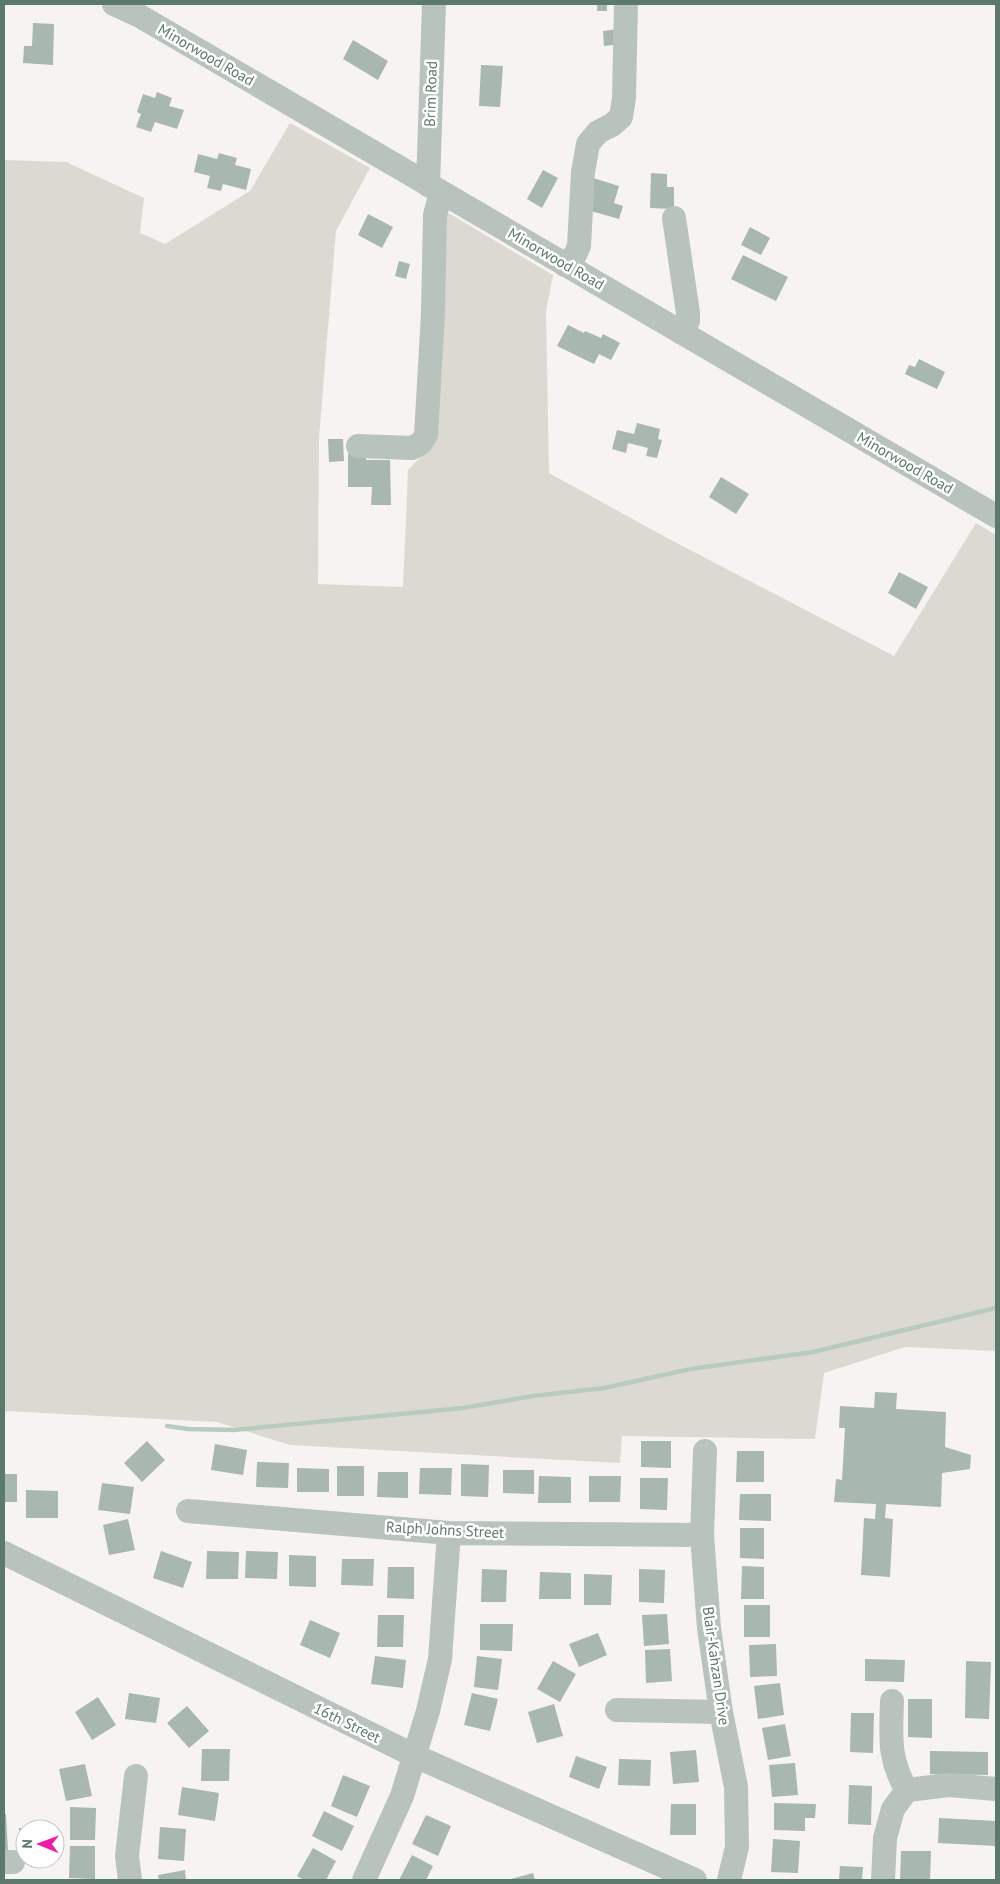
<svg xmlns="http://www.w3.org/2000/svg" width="1000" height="1884" font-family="'PT Sans',sans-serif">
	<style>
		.green { fill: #dcd9d2 }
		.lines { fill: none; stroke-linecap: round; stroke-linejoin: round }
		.stream { stroke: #b8cbbe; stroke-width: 4.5 }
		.building { fill: #a8b7af }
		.minor { stroke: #b8c3bd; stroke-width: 24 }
		.labels { text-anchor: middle; stroke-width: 5; stroke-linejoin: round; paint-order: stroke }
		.street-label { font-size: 15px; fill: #5c7a6c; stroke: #fff }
	</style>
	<rect width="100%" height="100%" fill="#f7f3f3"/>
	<path class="green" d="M290 123 370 168 336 231 319 437 318 584 403 587 408 470 434 443 445 211 553 275 546 311 549 473 669 539 894 656 976 523 996 535V1351L905 1347 824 1373 815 1439 622 1436 620 1463 290 1445 217 1422 4 1411V160L66 162 144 198 140 233 165 244 250 191Z"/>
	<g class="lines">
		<path class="stream" d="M167 1426 188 1429 234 1430 463 1408 533 1396 604 1388 691 1369 813 1352 996 1308"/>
	</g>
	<path class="building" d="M597 4H607V11H597Z
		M33 23 54 24 53 65 23 63 24 46H32Z
		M618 29 620 44 604 46 603 31Z
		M353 40 388 61 378 80 343 59Z
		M481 65 503 66 500 107 479 106Z
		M157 92 172 98 169 106 184 110 177 129 155 122 151 132 136 127 141 114 137 112 143 94 155 98Z
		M219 153 237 158 235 165 251 169 246 190 223 184 221 191 207 188 210 176 194 172 198 154 217 159Z
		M543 170 558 178 542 208 527 199Z
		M651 173 667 174V187H674V209L650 208Z
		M593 178 619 186 614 203 623 206 619 219 584 209Z
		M368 214 393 227 382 248 358 235Z
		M750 227 770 238 761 255 741 245Z
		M743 255 788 277 776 301 731 279Z
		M399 261 410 264 406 279 395 276Z
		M568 325 584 333 585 331 601 338 603 334 620 343 611 360 599 354 594 364 557 346Z
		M919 359 945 372 937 389 905 374 909 365 915 367Z
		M637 423 660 429 658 439 662 440 657 458 646 456 648 448 628 443 626 453 612 449 617 430 634 434Z
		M328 439H343L344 461 329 462Z
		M348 454H366V460H390L391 505H371L372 487H348Z
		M721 477 749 494 736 514 709 497Z
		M899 572 928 587 916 609 888 593Z
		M875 1392 897 1393 896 1409 946 1412 945 1447 971 1455 970 1469 942 1473 941 1507 886 1504 885 1518 893 1519 890 1577 861 1575 864 1518 875 1519 876 1504 834 1502 836 1479 842 1480 845 1428H839L840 1406 874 1408Z
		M147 1441 165 1460 142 1482 124 1463Z
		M641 1441H671V1468L641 1467Z
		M215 1444 247 1450 243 1475 211 1470Z
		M737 1451H764V1482H736Z
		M257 1462 289 1463 288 1488 256 1487Z
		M461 1464 489 1465 488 1497 461 1496Z
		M337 1466H364V1496H337Z
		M297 1468 329 1469V1492H297Z
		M420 1468H452L451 1495 419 1494Z
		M503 1470H534V1494L503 1493Z
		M378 1472H408V1498L377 1497Z
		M4 1474H17V1502H4Z
		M539 1476 571 1477V1503H538Z
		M589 1476H621L620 1502H589Z
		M640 1478H668L667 1510 640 1509Z
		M102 1483 134 1487 130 1514 98 1510Z
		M26 1490 58 1491V1518H26Z
		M740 1494H771V1521L739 1520Z
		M128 1519 135 1550 109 1555 103 1525Z
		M740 1528H764V1559L740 1558Z
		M161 1551 192 1562 183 1588 153 1578Z
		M207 1551 239 1552 238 1579H206Z
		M246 1551 278 1552 277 1579 245 1578Z
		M289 1555 316 1556V1587L289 1586Z
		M342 1559H374L373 1586 341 1585Z
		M742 1566 764 1567V1599H741Z
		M388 1567H414V1599L387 1598Z
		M482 1569 507 1570 506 1602H481Z
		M639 1569 665 1570 664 1603 639 1602Z
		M540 1572 571 1573V1599H539Z
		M584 1574 612 1575 611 1605H584Z
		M744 1605H770V1637H744Z
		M667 1614 669 1644 644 1646 642 1615Z
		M378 1615H404L403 1647H377Z
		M310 1620 340 1633 330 1658 300 1645Z
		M480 1624H513L512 1651 480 1650Z
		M598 1633 607 1655 579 1667 569 1644Z
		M776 1644 777 1676 750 1677 749 1645Z
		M670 1649 672 1681 646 1683 645 1650Z
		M375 1656 406 1660 403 1688 371 1684Z
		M477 1656 502 1659 498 1690 474 1687Z
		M865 1659 905 1660 904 1682 865 1681Z
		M553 1661 576 1674 560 1702 537 1689Z
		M966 1661 991 1662 989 1719 965 1718Z
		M780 1683 784 1715 758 1719 754 1686Z
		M129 1693 160 1698 156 1723 125 1719Z
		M472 1693 498 1699 490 1731 464 1725Z
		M98 1697 116 1725 92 1740 75 1712Z
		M908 1699H932V1738L908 1737Z
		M554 1704 563 1736 537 1743 528 1712Z
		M187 1706 209 1731 189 1748 167 1723Z
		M851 1713H874L873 1753 850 1752Z
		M785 1724 791 1756 768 1760 762 1728Z
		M202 1749H230L229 1781H201Z
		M696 1750 699 1782 673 1784 670 1752Z
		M930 1751 988 1752V1775L930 1774Z
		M576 1756 607 1767 599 1789 569 1777Z
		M619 1759 651 1760 650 1786 618 1785Z
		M795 1763 798 1795 772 1797 769 1765Z
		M85 1764 92 1796 66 1801 59 1769Z
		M343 1775 370 1786 357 1817 331 1806Z
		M849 1785 872 1786 871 1825 848 1824Z
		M182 1787 219 1793 215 1821 178 1815Z
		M774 1803 816 1804 815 1818H805V1831L774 1830Z
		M671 1804H696V1835H670Z
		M70 1807 96 1808 95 1840H70Z
		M324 1811 354 1826 342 1851 312 1836Z
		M4 1814H6L8 1851H4Z
		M426 1815 451 1826 438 1856 412 1844Z
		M939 1818 996 1821V1846L938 1843Z
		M160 1827 186 1829 184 1861 158 1859Z
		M19 1828H25V1849H19Z
		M773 1839 800 1841 798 1873 771 1872Z
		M70 1846H95V1879L69 1878Z
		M313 1848 336 1861 326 1880H304L297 1876Z
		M901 1851H931L930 1880H900Z
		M412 1855 433 1866 426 1880H399Z
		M840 1866 863 1867 862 1880H839Z
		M185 1870 186 1880H159L158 1875Z
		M533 1873 535 1880H507Z"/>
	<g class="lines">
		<path class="minor" d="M114 4 138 15 996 516
			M428 185 434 4
			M674 218 688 313V321L682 333
			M565 265 575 255 579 246 583 172 588 144 598 132 612 125 621 117 624 98 626 4
			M358 446 412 448 421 443 426 435 433 314 435 215 441 193
			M705 1451 702 1535 709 1628 721 1712 736 1787 737 1847 729 1880
			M188 1511 449 1533 702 1535
			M4 1553 415 1756 695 1880
			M892 1701C891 1738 888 1758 907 1791
			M617 1710 721 1712
			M4 1862H13
			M130 1880 127 1856 136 1776
			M364 1880 402 1796 428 1711 440 1659 449 1533
			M883 1880 885 1838 893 1809 907 1790 949 1785 996 1789"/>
	</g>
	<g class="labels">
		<g class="street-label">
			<text transform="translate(206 55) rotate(30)" y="5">Minorwood Road</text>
			<text transform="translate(431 94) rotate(-88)" y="5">Brim Road</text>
			<text transform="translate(556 259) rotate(30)" y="5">Minorwood Road</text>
			<text transform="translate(905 463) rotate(30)" y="5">Minorwood Road</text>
			<text transform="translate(445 1530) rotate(3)" y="5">Ralph Johns Street</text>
			<text transform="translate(716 1666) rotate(82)" y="5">Blair-Kahzan Drive</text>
			<text transform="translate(347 1723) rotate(26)" y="5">16th Street</text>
		</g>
	</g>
	<rect width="1000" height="1884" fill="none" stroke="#5c7a6c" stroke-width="10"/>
	<g transform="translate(40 1844) rotate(271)"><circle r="24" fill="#ffffff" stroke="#becac4"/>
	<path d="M0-4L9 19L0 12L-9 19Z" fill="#ed1ca9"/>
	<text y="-8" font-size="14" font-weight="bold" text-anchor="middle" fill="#5c7a6c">N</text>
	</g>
</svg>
